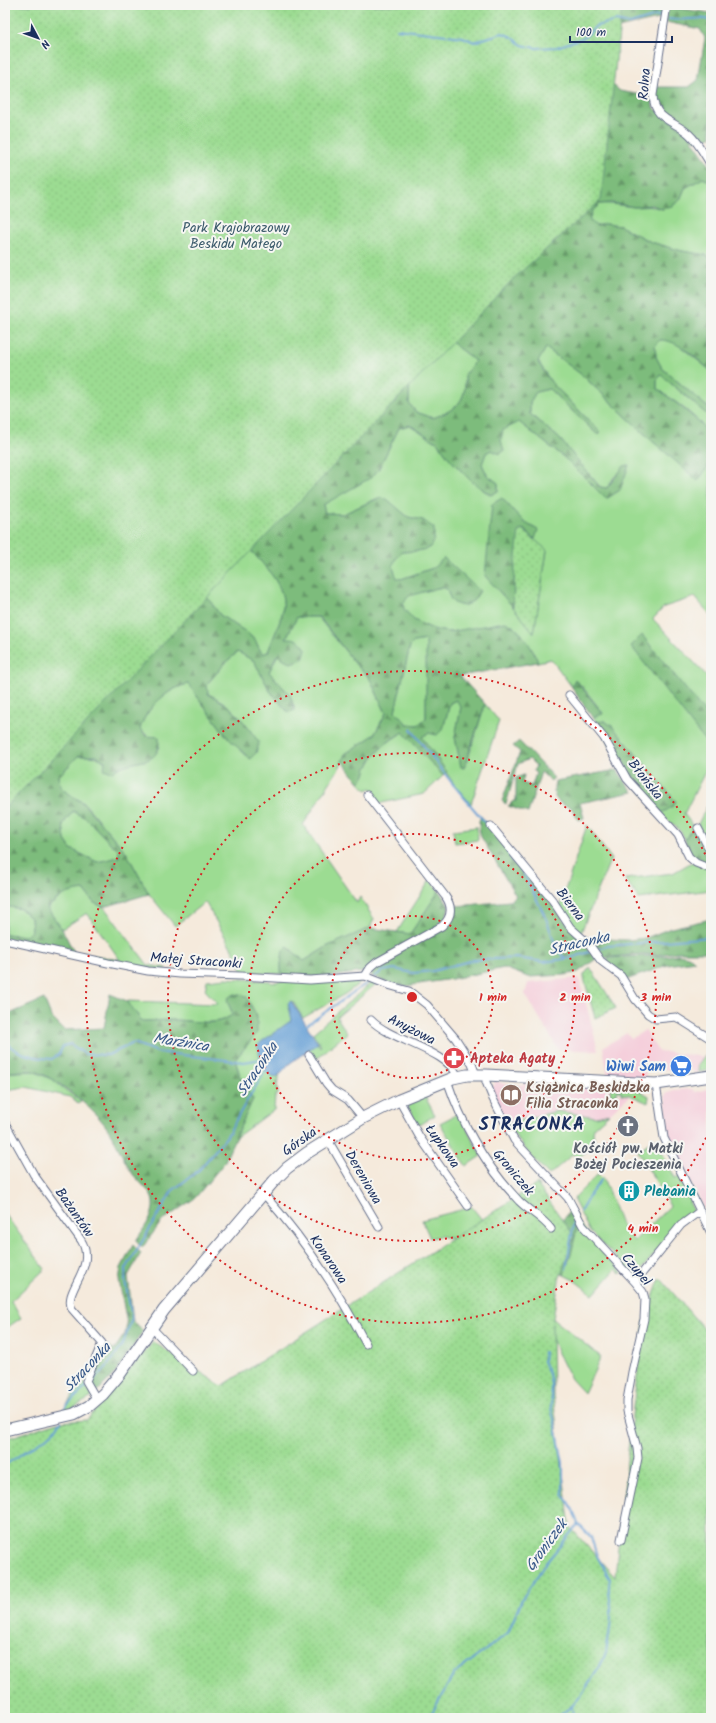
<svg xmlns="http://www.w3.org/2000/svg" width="716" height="1723" font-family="Kalam,sans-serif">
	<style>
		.built { fill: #f5cfdb }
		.grass { fill: #9cdc92; stroke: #5c8678; fill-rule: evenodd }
		.forest { fill: url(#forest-firs); stroke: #4c766d; fill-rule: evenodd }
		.park { fill: url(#park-dots); stroke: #5c8678 }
		.water { fill: #68a0d6; stroke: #42689a }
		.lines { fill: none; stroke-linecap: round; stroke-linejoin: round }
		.stream { stroke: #68a0d6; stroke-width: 2 }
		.street-casing { stroke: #67708a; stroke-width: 9 }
		.secondary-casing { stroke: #67708a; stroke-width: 13 }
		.street { stroke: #fff; stroke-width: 7 }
		.secondary { stroke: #fff; stroke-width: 11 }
		.ring { fill: none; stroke: #d62828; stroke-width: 2; stroke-dasharray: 2 4 }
		.labels { text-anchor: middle; stroke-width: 4; stroke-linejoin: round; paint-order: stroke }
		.street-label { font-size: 14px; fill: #1b2f5e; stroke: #f6f6f2 }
		.park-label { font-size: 14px; fill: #3b5a6b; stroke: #f6f6f2 }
		.health-label { font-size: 14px; font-weight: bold; fill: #be3a42; stroke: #f6f6f2; text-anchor: start }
		.shop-label { font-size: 14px; font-weight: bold; fill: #366cbe; stroke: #f6f6f2; text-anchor: end }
		.education-label { font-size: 14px; font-weight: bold; fill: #785e54; stroke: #f6f6f2; text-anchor: start }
		.worship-label { font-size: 14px; font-weight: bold; fill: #5b616d; stroke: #f6f6f2 }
		.culture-label { font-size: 14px; font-weight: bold; fill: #0d838f; stroke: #f6f6f2; text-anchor: start }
		.water-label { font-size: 15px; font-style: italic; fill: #365788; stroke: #f6f6f2 }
		.district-label { font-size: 18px; font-weight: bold; letter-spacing: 1px; fill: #1b2f5e; stroke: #f6f6f2 }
		.centre { fill: #d62828; stroke: #f6f6f2; stroke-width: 2 }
		.ring-label { font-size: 12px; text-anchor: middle; font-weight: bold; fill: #d62828; stroke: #f6f6f2; stroke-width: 4; stroke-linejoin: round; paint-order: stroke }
	</style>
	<defs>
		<pattern id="forest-firs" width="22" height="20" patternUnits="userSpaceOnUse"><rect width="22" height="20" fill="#7dbc7c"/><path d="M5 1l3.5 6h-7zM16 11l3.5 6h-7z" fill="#669969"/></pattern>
		<pattern id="park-dots" width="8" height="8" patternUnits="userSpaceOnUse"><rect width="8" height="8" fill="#9cdc92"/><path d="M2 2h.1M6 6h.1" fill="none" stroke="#86bd80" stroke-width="1.8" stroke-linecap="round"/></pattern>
	</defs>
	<rect width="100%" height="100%" fill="#f6f6f2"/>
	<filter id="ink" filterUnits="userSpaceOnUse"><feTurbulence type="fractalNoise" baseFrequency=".025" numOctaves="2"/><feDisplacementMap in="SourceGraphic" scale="8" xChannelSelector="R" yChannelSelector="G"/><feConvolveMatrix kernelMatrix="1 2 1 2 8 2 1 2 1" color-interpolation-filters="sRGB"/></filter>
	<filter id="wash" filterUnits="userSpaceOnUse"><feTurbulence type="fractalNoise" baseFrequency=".012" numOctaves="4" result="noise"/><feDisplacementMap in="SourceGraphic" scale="16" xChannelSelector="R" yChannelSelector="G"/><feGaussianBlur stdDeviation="0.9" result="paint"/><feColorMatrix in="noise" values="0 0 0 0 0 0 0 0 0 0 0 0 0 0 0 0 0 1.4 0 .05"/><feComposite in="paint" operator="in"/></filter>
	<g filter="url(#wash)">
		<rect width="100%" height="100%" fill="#f5eadc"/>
		<path class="built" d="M579 978 592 1026 598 1051 558 1049 525 994 528 983Z
			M645 1030 658 1051 704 1057 698 1064 699 1072 695 1073 691 1069 646 1071 645 1078 608 1076 603 1047 627 1033 631 1039Z
			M494 1081 500 1082 503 1084 522 1085 525 1083 611 1088 610 1094 630 1095 609 1114 596 1117 557 1111 506 1124 490 1087 495 1085Z
			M711 1088V1221L671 1142 668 1127 665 1095 673 1090 692 1089 696 1092Z"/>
		<path class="grass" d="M616 5H665L664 13 650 12Z
			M703 178 711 182V259L706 255 682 251 651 242 620 226 605 224 596 226 589 220 592 211 600 204C612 203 622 206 634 207 646 207 650 205 662 209L672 206 680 200 685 188Z
			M437 326 457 347 475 361 465 374C467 402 457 409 433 418L416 412 409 403 411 340Z
			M668 339 676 343 711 371V410L662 368 656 357 655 345 660 340Z
			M546 348 582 375 650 439 698 480 708 466 711 457V616L695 597 664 607 653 619 708 677 711 672V760L684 814 695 828 690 831 685 840C681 827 669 823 660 814L676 802 669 793 624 740 605 721 597 722 593 717 603 713 581 685 574 681 572 687 551 659 538 662 533 651 505 622C490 625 460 633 447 632 434 631 387 614 408 596 412 593 421 592 426 591 434 589 439 586 447 589 451 601 452 604 465 606L474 600 433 568 401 579 397 578C391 565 392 562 402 552L418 551 423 520 408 517 386 499 378 498 343 514 325 513 323 505 378 470 399 428 410 425 438 443 449 458 471 481 490 495 498 491V483L487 475 482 464 486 453C496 448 501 441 503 430L519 422 567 460 606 499 620 490 628 466 614 477 607 488 600 487 559 438 530 414V402L536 392 549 389 598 435 600 432 551 382 538 361ZM522 529 547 551 534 632 513 607 515 565 519 531Z
			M661 375 711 418V440C705 420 673 401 657 388V380Z
			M249 548C263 565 286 585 283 608 282 620 272 640 268 652L262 654 255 640 246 632 220 615 202 590Z
			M297 617H318L358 667 369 677 386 713 374 735 345 754 341 765 303 825 357 903 360 897 374 919 370 928 328 946 304 961 288 947 281 964V974L242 972 239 961 205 902 175 926 149 894 126 852 84 803 61 789 58 777 78 756C96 756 102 755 112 772 115 770 119 767 123 765 140 760 149 765 160 747L140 729C145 709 168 688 188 684L228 738 258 742C242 719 234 706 208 694L207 684 228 660 238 652 254 661 270 691 288 712 295 710 290 695 269 672Z
			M427 640 426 718 418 725 407 724 395 711 410 646 414 642Z
			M456 700 461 707 455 737 461 767 464 768 468 759 485 704 499 721 471 804 454 784 422 737 428 733 443 729 450 703Z
			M404 732 443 776 424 794 377 804 372 797 374 793 372 788 366 790 359 782C367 776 364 774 368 766 376 750 388 741 404 732Z
			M711 798V838L708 844 698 824Z
			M73 811 86 818 119 852V857L97 862 71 849 65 840 63 824Z
			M587 825 611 858 580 935 559 908Z
			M477 827 478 840 455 843 453 830Z
			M692 862 711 871V890L639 899 625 879 673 873Z
			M430 880 439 891 410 934 397 932Z
			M84 890 94 903 104 907 148 965 167 968 165 971 94 958 93 955 120 960 87 913 62 929 47 908 67 892Z
			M5 906 21 909 31 918 32 930 27 936 5 934Z
			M226 978 270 981 272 983 279 981 365 979 345 994 303 1018 293 1002 291 1001 292 1020 261 1042 277 1077 280 1074 277 1084 278 1094 275 1096 274 1110 235 1138 253 1099 241 1079 235 1059 257 1033 227 1001 233 1014C216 1028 193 1020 173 1020 163 1020 152 1021 142 1021L127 1001 218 1004 205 990 207 980Z
			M372 982 376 984 337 1017 347 1033 316 1059 309 1049 318 1043 320 1047 321 1046 313 1033Z
			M711 1050V1070L699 1072 698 1064Z
			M33 1071 53 1080 81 1102 78 1104 70 1097 26 1087 5 1090V1073Z
			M611 1088 639 1090 649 1096 648 1103 630 1095 621 1094V1091H616V1094H610Z
			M424 1095 435 1115 419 1125 405 1103Z
			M557 1111 596 1117 609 1114 594 1127 593 1134 595 1141 578 1159 573 1154 549 1175 530 1155 506 1124Z
			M459 1113 481 1156 466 1166 440 1123Z
			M655 1138 675 1178 679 1176 691 1201 689 1202 694 1211 679 1224 636 1276H634L635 1273 630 1271 590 1232 574 1201 575 1197 598 1174 604 1180 621 1224 634 1241 670 1206 638 1151Z
			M471 1206 484 1222 457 1240 441 1236 430 1238 422 1220 468 1208Z
			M5 1214 45 1269 11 1301 21 1318 5 1329Z
			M578 1222 622 1272 621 1274 616 1269 593 1295 574 1280 564 1275 572 1250Z
			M541 1309 601 1357 584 1393 571 1379 557 1351Z
			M82 1381 85 1383 92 1397 71 1409 62 1412Z"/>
		<path class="forest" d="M5 5H615L650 12 664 13 663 18 609 30 606 79 620 91 652 97 653 107 689 135 711 167V182L703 178 685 188 680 200 672 206 662 209 652 205 635 207 611 203 600 204 592 211 589 220 596 226 605 224 620 226 651 242 682 251 706 255 711 259V371C698 360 677 339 660 340L655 345 656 357 662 368 711 410V418L661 375 657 380V388C668 397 704 423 709 434 713 442 712 456 709 465 706 470 702 475 698 481L650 439 582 375 546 348 538 362 551 382 600 432 598 435 549 389 536 392 530 402V414L559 438 600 487 607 488 624 466 629 465 620 490 606 499 567 460 519 422 503 430 501 440 504 451 500 454 491 450 486 453 482 464 487 475 498 483V491L491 495 471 481 449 458 438 443 410 425 399 428 378 470 372 477 323 505 325 513 343 514 379 498 387 499 408 517 423 520 434 528V539L430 548 418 551 402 552C392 562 391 565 397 578L401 579 433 568 444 558 480 591 474 600 465 606C452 604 451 602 447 589L441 587 409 596 403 603 404 609 414 620 435 630 449 632 505 622C520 627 532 647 538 662L460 676 485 704 464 768 461 767 455 737 461 707 456 700 450 703 443 729 437 735 428 733 422 737 447 772 443 776 403 732C388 741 376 750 368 766 364 774 367 776 359 782L342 761 345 754 374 735 386 713 369 677 358 667 319 617H297L286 638C297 638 300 640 306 649L303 659 291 663 277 655 269 672 290 695 295 710 288 712 270 691 254 661 238 652 228 660 207 684 208 694C234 706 242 720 259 742L256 753 250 759 228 738 188 684C168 688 145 709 140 729L146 736 159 737C161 765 141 759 123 766 119 767 115 770 112 772L104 769 105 761 96 756H78L58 777 62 789 83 803 126 852 149 894 104 907 94 903 84 890C65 893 61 895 47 908L62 929 75 954 5 938V934L26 936 32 930 31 918 21 909 5 906ZM437 326 457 347 475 361 465 374C467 402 457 409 433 418L416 412 409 403 411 341ZM249 548C263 565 286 585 283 608 282 620 272 640 268 652L262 654 255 640 246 632 220 615 202 590ZM426 640V718L418 725 407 724 395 711 410 646 414 642ZM73 811 87 819 119 852V857L97 862 71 849 65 840 63 824Z
			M668 7 711 13V137L697 141 660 113 655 95 657 87H689L698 80 705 38 700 29 666 22Z
			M502 498 524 522 538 530 535 539 523 529 515 565 513 607 485 576 492 504Z
			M642 635 711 720V749L631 646Z
			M575 679 603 714 593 717 578 697 572 687Z
			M605 721 612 726 669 793 676 802 672 807 660 814 624 771 626 767 624 760 617 758 597 722Z
			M519 741 554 778 551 781 541 772 528 813 508 806 513 801H516V778L524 775 522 783 532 786 536 773 533 771 536 766 529 759 518 764 506 804 502 801 520 752 513 746Z
			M617 770 633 792 580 803 584 818 578 820 571 807C555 804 552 795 555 781Z
			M481 816 596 959 578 972 565 975 528 977 504 968 452 979 406 986 392 984 372 976V970L375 966 452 917 456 906 510 901 516 896 480 835 479 821Z
			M695 828 706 850 704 853 711 858V867L695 860 686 846 685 840 690 831Z
			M439 891 449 906 445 922 362 972 327 977 283 976 281 974V964L283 950 288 947 304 961 328 946 370 928 410 934Z
			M711 919V952H677L658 955 642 954 601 958 592 944 608 939 628 940 646 938 671 928Z
			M677 954C685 955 689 955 695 961L668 965 626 980 605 961 609 958 641 956H666Z
			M110 994 127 1001 142 1021C152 1021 163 1020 173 1020 192 1020 217 1028 233 1014L227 1001 229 997 235 994 246 996 257 1016V1033L235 1060 241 1079 253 1099 224 1163 195 1198 162 1221 142 1248 136 1241C142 1230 155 1216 153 1202 152 1191 138 1182 132 1173 122 1158 116 1140 105 1125 93 1109 53 1074 32 1071 24 1070 13 1072 5 1073V1016L44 999 51 1017 64 1030 104 1028Z
			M572 1207 578 1222 572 1250 564 1275 553 1270 554 1232Z
			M133 1245 141 1253 128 1276 133 1322 143 1331 116 1372 96 1393 88 1380 108 1346 114 1350 125 1334 127 1324 119 1280 121 1268Z"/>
		<path class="park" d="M5 5H622L601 200 514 278 5 808Z
			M522 529 547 550 534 633 513 607 515 565 519 531Z
			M590 967 616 1008 595 1018 584 978V975Z
			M537 1184 574 1236 559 1280 552 1325 553 1396 570 1527 615 1577 630 1431 644 1322 660 1278 711 1337V1718H5V1439L58 1422 87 1420 153 1342 222 1386Z"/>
		<path class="water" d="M291 1001 318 1043 289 1064 277 1077C262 1075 260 1057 258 1045L261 1042 292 1020 288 1003Z"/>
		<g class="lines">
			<path class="stream" d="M669 19C683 22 701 15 711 21
				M397 29 463 37 474 42 502 33 512 37 522 45 536 48 557 47 585 37 596 26 616 21 630 24 656 16H662
				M411 729 451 782 489 827
				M507 851 513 861 523 872 546 918 557 950 565 958
				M596 950 607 946 711 937
				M374 977 383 971 394 969 413 973 433 971 473 960 516 958 544 962 571 958 592 951
				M304 1027 371 980
				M5 1042C17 1054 35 1058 52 1059L59 1054 63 1046 70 1044 85 1054 108 1055 134 1043 157 1052 244 1062 261 1059
				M580 1212 591 1193 601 1180
				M566 1269 574 1221
				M90 1383 105 1369 123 1344 132 1318 125 1281 126 1269 172 1191 199 1170 227 1136 249 1097 267 1069
				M63 1413 66 1406 87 1386
				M5 1465 53 1433 61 1421
				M572 1706 573 1718
				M429 1718 454 1674 508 1633 522 1599 545 1564 578 1524 573 1510 563 1494V1463L556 1427 551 1408V1384L549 1374 543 1361 544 1352
				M559 1718C562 1711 567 1711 572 1706 581 1697 597 1672 603 1660 608 1649 612 1619 611 1606 610 1595 607 1590 610 1579L597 1556 591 1537 578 1524"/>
		</g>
	</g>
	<g filter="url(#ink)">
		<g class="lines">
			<g class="street-casing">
				<path id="street" d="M667 5 653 95C654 120 673 120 689 134 698 142 704 154 711 165
					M569 695 604 738 627 779 678 835 689 857 696 863 711 869
					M491 826 553 901 570 927 589 944 601 961 621 976 635 999 648 1014 656 1019 676 1017 711 1039
					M698 828 711 853
					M5 940 108 963 148 971 180 974 241 976 310 980 365 976 388 985 409 991 427 1005 456 1039 472 1064 476 1075
					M365 976 370 968 377 962 442 926C452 917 453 907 445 896L367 795
					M371 1020C391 1041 448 1050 458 1077
					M309 1055 326 1083 332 1090 348 1100 363 1118
					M486 1075V1082L493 1099 514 1140 568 1198 583 1226 635 1282 643 1292 645 1299 644 1319 632 1372 627 1400V1411L637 1448 638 1458 621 1540
					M447 1080C462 1125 486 1166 519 1201 529 1211 543 1218 551 1229
					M656 1084 664 1138 711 1233
					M399 1100 419 1136 468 1206
					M5 1123 34 1175 81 1240C98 1268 62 1290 72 1309L102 1343 86 1381 97 1400
					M328 1140 379 1227
					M263 1193C302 1237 339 1292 366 1344
					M635 1282 681 1225 700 1211
					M151 1327 193 1371"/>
			</g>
			<g class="secondary-casing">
				<path id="secondary" d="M5 1430 74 1414 89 1406 103 1394 120 1374 164 1310 274 1181 287 1168 307 1153 363 1118 399 1100 453 1078 467 1075H486L656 1084 711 1076"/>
			</g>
			<use href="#street" class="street"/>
			<use href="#secondary" class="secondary"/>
		</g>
	</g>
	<g class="ring">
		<circle cx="412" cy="997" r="81"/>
		<circle cx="412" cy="997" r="163"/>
		<circle cx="412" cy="997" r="244"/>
		<path d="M711 1127A326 326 0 1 1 711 867"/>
	</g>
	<defs>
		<g id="pharmacy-disc" transform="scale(1.15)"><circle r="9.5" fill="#e0444e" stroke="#f6f6f2"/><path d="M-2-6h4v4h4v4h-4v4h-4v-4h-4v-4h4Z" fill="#fff"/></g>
		<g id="supermarket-disc" transform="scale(1.15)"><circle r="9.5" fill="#3f7fe0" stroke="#f6f6f2"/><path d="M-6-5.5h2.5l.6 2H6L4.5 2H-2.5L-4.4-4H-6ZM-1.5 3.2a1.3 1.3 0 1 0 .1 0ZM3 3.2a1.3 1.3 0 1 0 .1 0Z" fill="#fff"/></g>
		<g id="library-disc" transform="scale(1.15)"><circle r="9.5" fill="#8d6e63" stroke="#f6f6f2"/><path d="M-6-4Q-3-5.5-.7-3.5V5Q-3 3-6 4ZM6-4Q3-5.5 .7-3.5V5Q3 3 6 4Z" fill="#fff"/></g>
		<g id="church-disc" transform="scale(1.15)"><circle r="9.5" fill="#6b7280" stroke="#f6f6f2"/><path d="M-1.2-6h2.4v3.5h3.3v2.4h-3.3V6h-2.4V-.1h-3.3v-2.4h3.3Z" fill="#fff"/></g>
		<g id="building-disc" transform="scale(1.15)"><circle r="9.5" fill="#0f9aa8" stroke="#f6f6f2"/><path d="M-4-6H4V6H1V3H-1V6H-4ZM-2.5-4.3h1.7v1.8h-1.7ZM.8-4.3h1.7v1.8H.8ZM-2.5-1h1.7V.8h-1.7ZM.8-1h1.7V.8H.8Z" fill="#fff"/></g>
	</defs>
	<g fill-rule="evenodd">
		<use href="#pharmacy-disc" x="454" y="1058"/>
		<use href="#supermarket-disc" x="681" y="1066"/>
		<use href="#library-disc" x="511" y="1095"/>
		<use href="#church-disc" x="628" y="1126"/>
		<use href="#building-disc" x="629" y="1191"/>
	</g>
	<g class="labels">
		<g class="street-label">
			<text transform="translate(644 84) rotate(-86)" y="5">Rolna</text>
			<text transform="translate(646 779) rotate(52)" y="5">Błońska</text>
			<text transform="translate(571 904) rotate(53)" y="5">Bierna</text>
			<text transform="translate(196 960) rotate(4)" y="5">Małej Straconki</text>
			<text transform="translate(412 1029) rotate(27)" y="5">Anyżowa</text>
			<text transform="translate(299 1141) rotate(-35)" y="5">Górska</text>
			<text transform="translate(443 1146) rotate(55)" y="5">Łupkowa</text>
			<text transform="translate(514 1172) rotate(50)" y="5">Groniczek</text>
			<text transform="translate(364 1177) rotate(60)" y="5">Dereniowa</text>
			<text transform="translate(75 1212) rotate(55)" y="5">Bażantów</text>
			<text transform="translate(329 1259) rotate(56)" y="5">Konarowa</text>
			<text transform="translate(637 1269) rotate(50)" y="5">Czupel</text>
		</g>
		<g class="park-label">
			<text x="236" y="232">Park Krajobrazowy<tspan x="236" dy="16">Beskidu Małego</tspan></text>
		</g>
		<g class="health-label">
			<text x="470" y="1063">Apteka Agaty</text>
		</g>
		<g class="shop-label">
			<text x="666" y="1071">Wiwi Sam</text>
		</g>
		<g class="education-label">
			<text x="526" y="1092">Książnica Beskidzka<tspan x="526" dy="16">Filia Straconka</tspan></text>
		</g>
		<g class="worship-label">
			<text x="628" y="1153">Kościół pw. Matki<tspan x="628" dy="16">Bożej Pocieszenia</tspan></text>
		</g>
		<g class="culture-label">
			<text x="644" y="1196">Plebania</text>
		</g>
		<g class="water-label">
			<text transform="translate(579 943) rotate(-13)" y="5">Straconka</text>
			<text transform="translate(181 1042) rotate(9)" y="5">Marźnica</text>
			<text transform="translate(257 1069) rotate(-56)" y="5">Straconka</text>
			<text transform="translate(87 1367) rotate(-47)" y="5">Straconka</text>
			<text transform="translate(546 1545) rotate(-54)" y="5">Groniczek</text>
		</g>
		<g class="district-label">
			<text x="532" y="1130">STRACONKA</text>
		</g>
	</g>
	<circle cx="412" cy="997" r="6" class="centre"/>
	<g class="ring-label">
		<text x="493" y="1001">1 min</text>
		<text x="575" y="1001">2 min</text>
		<text x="656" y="1001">3 min</text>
		<text x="643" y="1232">4 min</text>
	</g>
	<rect width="716" height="1723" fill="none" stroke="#f6f6f2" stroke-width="20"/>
	<g transform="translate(38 38) rotate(131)" stroke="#f6f6f2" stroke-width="3" paint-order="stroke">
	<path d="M0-3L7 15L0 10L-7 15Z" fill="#1b2f5e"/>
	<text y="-6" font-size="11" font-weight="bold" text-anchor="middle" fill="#1b2f5e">N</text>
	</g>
	<path d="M570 36v6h102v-6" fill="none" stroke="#1b2f5e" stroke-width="2"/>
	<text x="576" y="36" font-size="12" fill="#1b2f5e" stroke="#f6f6f2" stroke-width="3" paint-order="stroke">100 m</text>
</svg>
